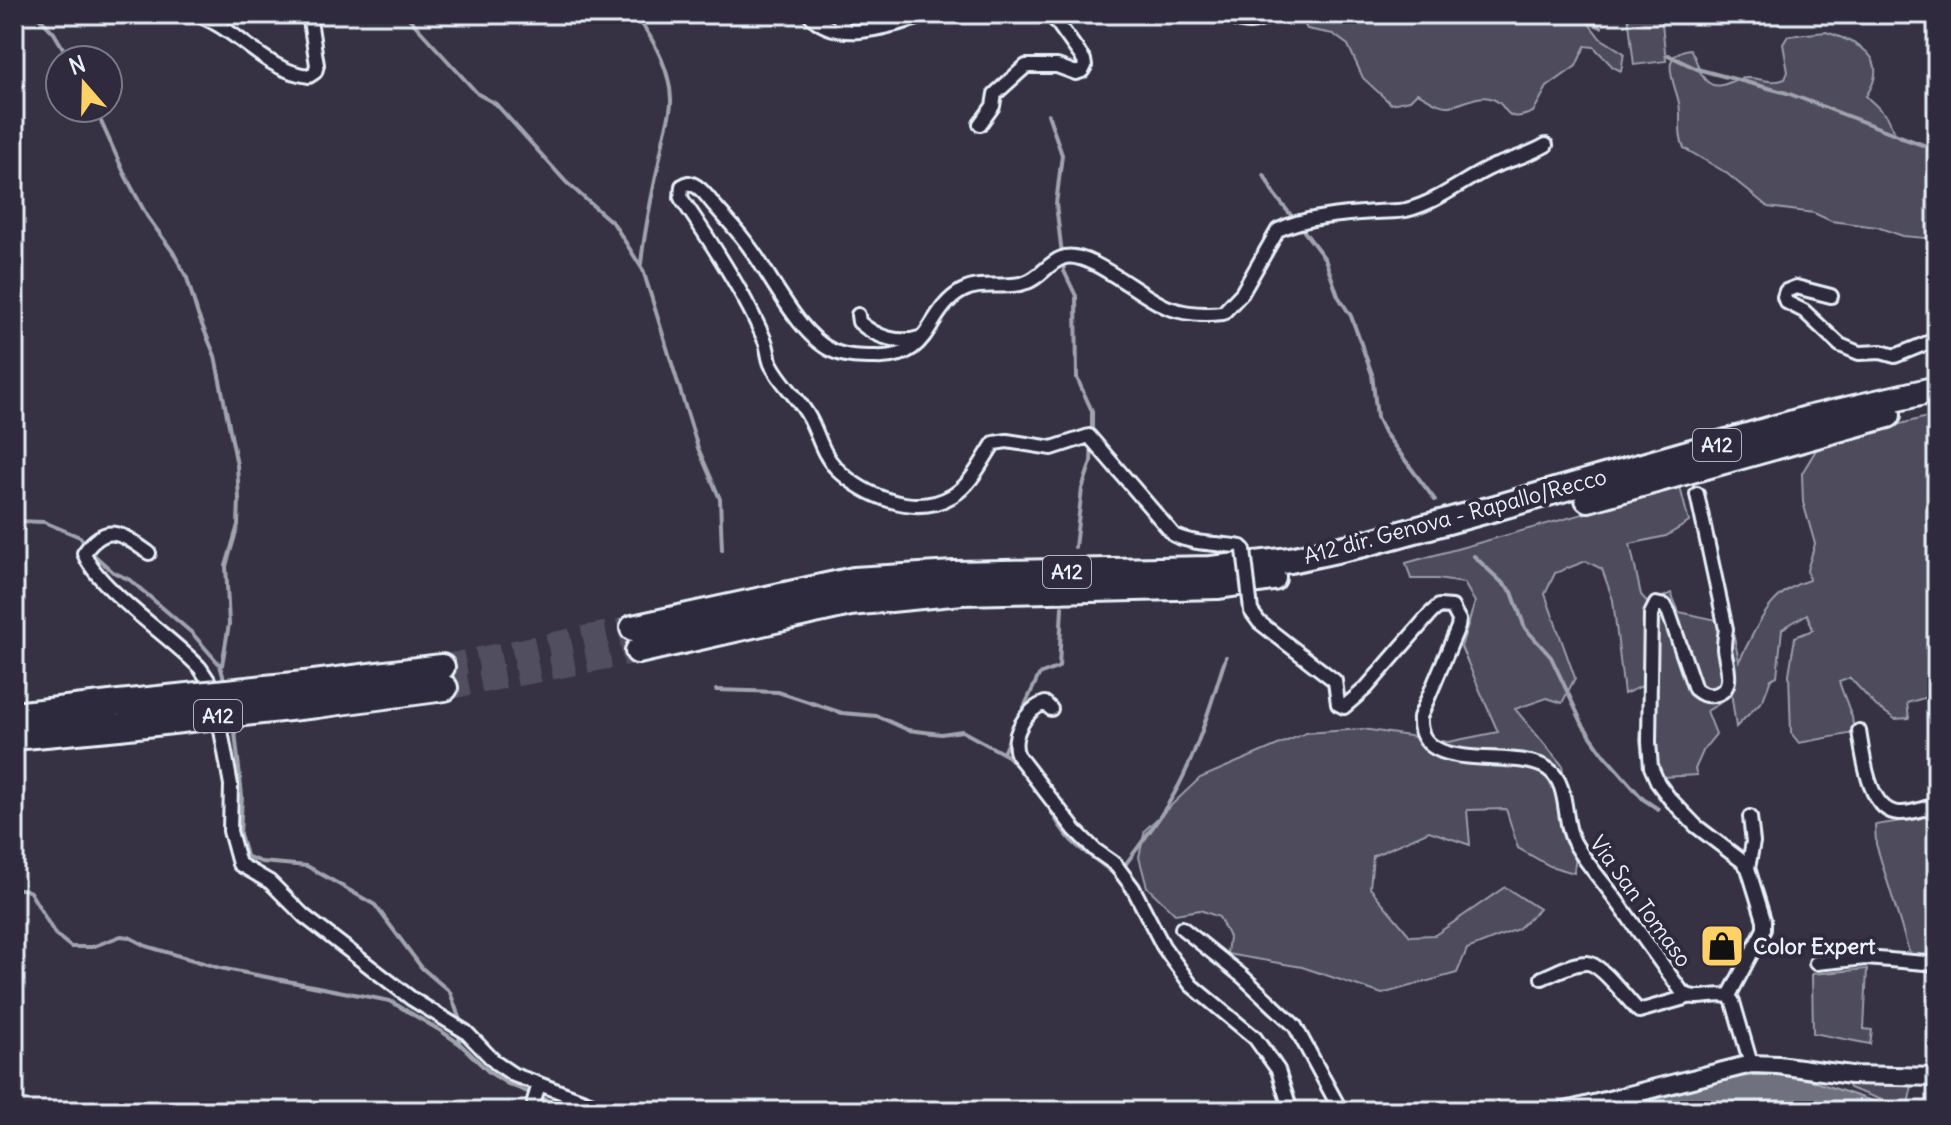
<svg xmlns="http://www.w3.org/2000/svg" width="1951" height="1125" font-family="Delius,sans-serif">
	<style>
		.green { fill: #4d4b5c; stroke: #9a9eaa; stroke-width: 2 }
		.water { fill: #70717f; stroke: #a0a4af; stroke-width: 2 }
		.lines { fill: none; stroke-linecap: round; stroke-linejoin: round }
		.stream { stroke: #a0a4af; stroke-width: 4 }
		.motorway-tunnel { stroke: #514f5f; stroke-width: 24; stroke-dasharray: 24 12; stroke-linecap: butt }
		.minor-casing { stroke: #e8f1f8; stroke-width: 18 }
		.tertiary-casing { stroke: #e8f1f8; stroke-width: 22 }
		.motorway-casing { stroke: #e8f1f8; stroke-width: 30 }
		.minor { stroke: #2f2a3d; stroke-width: 12 }
		.tertiary { stroke: #2f2a3d; stroke-width: 16 }
		.motorway { stroke: #2f2a3d; stroke-width: 24 }
		.minor-bridge-casing { stroke: #e8f1f8; stroke-width: 18; stroke-linecap: butt }
		.motorway-bridge-casing { stroke: #e8f1f8; stroke-width: 30; stroke-linecap: butt }
		.minor-bridge { stroke: #2f2a3d; stroke-width: 12 }
		.motorway-bridge { stroke: #2f2a3d; stroke-width: 24 }
		.labels { text-anchor: middle; stroke-width: 8; stroke-linejoin: round; paint-order: stroke }
		.shield { fill: #2f2a3d; stroke: #b0b5c0; stroke-width: 2 }
		.shield-label { font-size: 20px; font-weight: bold; fill: #e8f1f8 }
		.street-label { font-size: 22px; fill: #e8f1f8; stroke: #2f2a3d }
		.poi-label { font-size: 22px; font-weight: bold; fill: #e8f1f8; stroke: #2f2a3d; text-anchor: start }
	</style>
	<rect width="100%" height="100%" fill="#363244"/>
	<filter id="ink" filterUnits="userSpaceOnUse"><feTurbulence type="fractalNoise" baseFrequency=".0125" numOctaves="2"/><feDisplacementMap in="SourceGraphic" scale="16" xChannelSelector="R" yChannelSelector="G"/><feConvolveMatrix kernelMatrix="1 2 1 2 8 2 1 2 1" color-interpolation-filters="sRGB"/></filter>
	<g filter="url(#ink)">
		<path class="green" d="M1299 14H1576L1582 15 1600 38 1624 53 1621 71 1613 67 1594 47 1585 46 1576 66 1547 87 1533 112C1501 126 1511 104 1490 98 1474 94 1461 107 1446 106 1435 105 1427 97 1417 93L1410 100 1391 104 1363 78 1348 45 1333 34 1307 29Z
			M1628 14H1661L1666 61 1634 65Z
			M1826 32C1859 43 1892 57 1866 96L1887 116 1895 133 1902 139 1937 151V239L1903 236 1877 227 1831 221 1814 213 1768 207 1725 172 1684 148C1677 132 1682 119 1679 103 1675 83 1657 54 1690 49 1698 59 1698 76 1709 83 1720 91 1734 78 1746 78 1761 77 1770 85 1785 79L1788 72 1783 44 1788 36Z
			M1931 416 1926 520 1937 540V581L1931 585 1930 593 1937 599V743L1927 697 1907 703 1909 718 1895 719 1876 706 1850 678 1839 682 1852 717 1854 733 1799 743 1791 733 1789 674 1795 637 1813 630 1807 614 1782 629 1777 676 1771 679 1763 700 1736 727 1730 684 1720 703 1707 711 1716 734 1704 749 1695 769 1697 775 1663 777 1642 756 1640 740 1644 685 1624 694 1613 600 1602 569 1586 561 1555 573 1545 594 1575 678 1562 703 1547 698 1515 709 1562 765 1576 854 1574 873 1550 866 1518 848 1506 809 1467 810 1470 845 1429 831 1373 856 1370 888 1410 936 1435 935 1505 887 1539 909 1518 929 1467 949 1457 973 1382 994 1302 967 1227 954 1229 937 1219 917 1200 910 1175 914 1147 887 1139 857 1145 830 1200 778 1306 733 1363 729 1448 742 1498 732 1461 647 1475 602 1464 583 1437 579H1411L1406 563 1680 487 1689 522 1666 536 1630 544 1641 595 1649 604 1671 593 1679 612 1731 623 1739 661C1758 626 1768 592 1809 580L1807 570 1815 544 1803 502 1802 473 1819 445Z
			M1937 810V954L1910 955 1876 844 1875 825 1915 819Z
			M1867 969 1864 1029 1872 1030 1870 1044 1813 1033 1812 974Z
			M1913 1081 1907 1109 1849 1088 1847 1083Z"/>
		<path class="water" d="M1778 1074 1810 1080 1902 1111H1805L1753 1108 1740 1111H1613L1734 1077Z"/>
		<g class="lines">
			<path class="stream" d="M36 14 54 33 70 60
				M405 14 478 94 496 104 566 182 614 224 643 270 698 448 720 499 722 550
				M635 14C652 37 670 69 671 99 672 112 665 128 663 142 655 182 645 223 641 264
				M1569 14 1601 27
				M1668 55 1697 69 1787 93 1937 150
				M95 108 125 175 147 216 173 252 187 278 198 315 215 356 237 465 239 499 238 525 226 566 229 624 222 665
				M1048 114 1062 155 1056 204 1064 271 1076 296 1077 378 1092 411V434
				M1264 175 1274 194 1294 219
				M1300 226 1325 259 1338 296 1351 316 1372 374 1377 417 1384 432 1435 500
				M14 521 44 522 80 537 94 555 113 572 130 580 192 633 220 665 225 683
				M1075 547 1082 489 1091 462 1092 443
				M1474 556 1512 592 1525 628 1551 657 1583 725 1604 755 1643 799 1658 809
				M716 690 778 692 842 713 877 716 908 730 941 734 962 731 1006 755 1027 776
				M1019 718 1039 675 1059 667 1062 607
				M234 723 242 796 240 834 246 856 261 862 307 866 375 905 422 968 450 992 461 1023 459 1043
				M1003 753 1012 733
				M1044 799C1052 813 1060 829 1072 841 1088 857 1111 867 1124 886 1144 915 1151 952 1179 977
				M1122 869C1144 839 1168 809 1184 775 1202 737 1213 696 1226 657
				M14 889H24L30 892 55 934 71 947H92L121 936 129 937 146 946 220 968 390 1001 441 1031 460 1044 489 1072 508 1084 574 1111
				M1260 1036C1278 1050 1286 1071 1292 1093"/>
			<path class="motorway-tunnel" d="M442 667 633 628
				M445 688 638 651"/>
			<g class="minor-casing">
				<path id="minor" d="M194 14C237 27 264 71 309 76L315 72 317 65 309 14
					M809 14C839 48 896 23 932 14
					M837 14 846 31
					M1223 14C1240 22 1254 27 1270 14
					M980 124 993 106 995 94 1026 66H1057L1076 73 1082 71 1085 66 1084 60 1051 14
					M1831 296 1796 287 1786 291 1784 297 1786 302 1804 311 1840 345 1859 353 1881 352 1895 356 1937 339
					M858 315 859 322C877 338 900 345 923 337
					M1697 494 1726 629C1725 635 1724 643 1724 649 1726 664 1737 691 1713 695 1705 696 1701 694 1695 689L1669 613 1665 606 1656 604 1651 614 1649 742 1651 767 1658 783 1670 799 1696 826 1742 861 1748 868 1764 920V929L1729 996
					M1244 550 1241 547C1219 543 1194 545 1174 535L1089 436 1052 448 1007 441 994 443C982 461 971 485 952 496 915 518 864 496 836 468 822 454 819 436 810 419 800 399 781 384 771 364 768 357 768 348 765 341 745 294 710 240 681 198L682 186 688 183C700 185 707 197 715 206 727 220 740 233 750 248 772 277 799 336 833 351 846 357 861 357 875 357 933 360 924 312 962 291 982 280 1007 290 1027 282 1041 277 1048 263 1062 258 1087 247 1142 299 1169 308 1186 314 1206 315 1223 313L1242 293 1278 230C1304 217 1346 214 1375 212 1385 211 1396 212 1406 210 1439 202 1464 179 1494 166 1512 159 1529 155 1546 145
					M149 553C122 534 107 521 84 553 97 589 172 637 200 668L208 680 213 696
					M1250 601 1251 611 1259 622 1335 681 1338 704 1344 707 1366 688 1431 613 1439 606 1452 607 1459 620 1458 627 1420 717C1416 777 1516 746 1548 769 1570 784 1562 821 1574 842 1585 862 1601 879 1614 897 1637 929 1659 960 1682 992 1697 1003 1712 992 1729 996L1733 1002 1751 1064
					M1051 709 1045 703C1027 709 1009 736 1018 756L1075 830 1095 850 1115 864 1133 888 1163 946 1191 985 1255 1038 1278 1070 1291 1111
					M218 714 231 785 230 831 239 864 270 882 304 916 412 999 466 1032 496 1063 514 1075 539 1084 534 1101 537 1111
					M1859 731C1863 754 1868 812 1899 813 1911 814 1926 808 1937 804
					M1748 868 1753 842 1750 817
					M1182 928 1242 976 1295 1026 1341 1111
					M1816 963 1866 958 1937 964
					M1542 978C1555 973 1572 963 1586 963 1601 962 1627 1000 1639 1011L1688 997
					M539 1084 611 1111"/>
			</g>
			<g class="tertiary-casing">
				<path id="tertiary" d="M1566 1111 1751 1064 1778 1065 1851 1075 1937 1077"/>
			</g>
			<g class="motorway-casing">
				<path id="motorway" d="M1588 499 1888 415
					M633 628 854 580 954 574 1211 569 1290 560 1364 544 1499 507 1807 419 1937 389
					M638 651 850 603 962 592 1219 586 1273 578
					M314 683 442 667
					M317 705 445 688
					M14 715 119 703
					M14 737 119 727"/>
			</g>
			<use href="#minor" class="minor"/>
			<use href="#tertiary" class="tertiary"/>
			<use href="#motorway" class="motorway"/>
			<g class="minor-bridge-casing">
				<path id="minor-bridge" d="M1244 550 1250 601"/>
			</g>
			<g class="motorway-bridge-casing">
				<path id="motorway-bridge" d="M119 703 314 683
					M119 727 317 705"/>
			</g>
			<use href="#minor-bridge" class="minor-bridge"/>
			<use href="#motorway-bridge" class="motorway-bridge"/>
		</g>
	</g>
	<defs>
		<g id="shop-square" transform="scale(2.3)"><rect x="-9" y="-9" width="18" height="18" rx="4" fill="#ffd166" stroke="#2f2a3d"/><path d="M-5-2.5h2.3a2.7 3.5 0 0 1 5.4 0H5L5.5 6h-11ZM-1.5-2.5h3a1.5 2.3 0 0 0-3 0Z" fill="#111"/></g>
	</defs>
	<g fill-rule="evenodd">
		<use href="#shop-square" x="1722" y="946"/>
	</g>
	<g class="labels">
		<g class="shield">
			<rect x="1693" y="429" width="48" height="32" rx="6"/>
			<rect x="1043" y="556" width="48" height="32" rx="6"/>
			<rect x="194" y="700" width="48" height="32" rx="6"/>
		</g>
		<g class="shield-label">
			<text x="1717" y="452">A12</text>
			<text x="1067" y="579">A12</text>
			<text x="218" y="723">A12</text>
		</g>
		<g class="street-label">
			<text transform="translate(1455 516) rotate(-15)" y="8">A12 dir. Genova - Rapallo/Recco</text>
			<text transform="translate(1641 901) rotate(54)" y="8">Via San Tomaso</text>
		</g>
		<g class="poi-label">
			<text x="1753" y="954">Color Expert</text>
		</g>
	</g>
	<rect width="1951" height="1125" fill="none" stroke="#2f2a3d" stroke-width="48"/>
	<rect x="24" y="24" width="1903" height="1077" fill="none" stroke="#e8f1f8" stroke-width="3" filter="url(#ink)"/>
	<g transform="translate(84 84) rotate(340)"><circle r="38" fill="#2f2a3d" stroke="#797a88" stroke-width="2"/>
	<path d="M0-6L14 30L0 20L-14 30Z" fill="#ffd166"/>
	<text y="-12" font-size="22" font-weight="bold" text-anchor="middle" fill="#e8f1f8">N</text>
	</g>
</svg>
